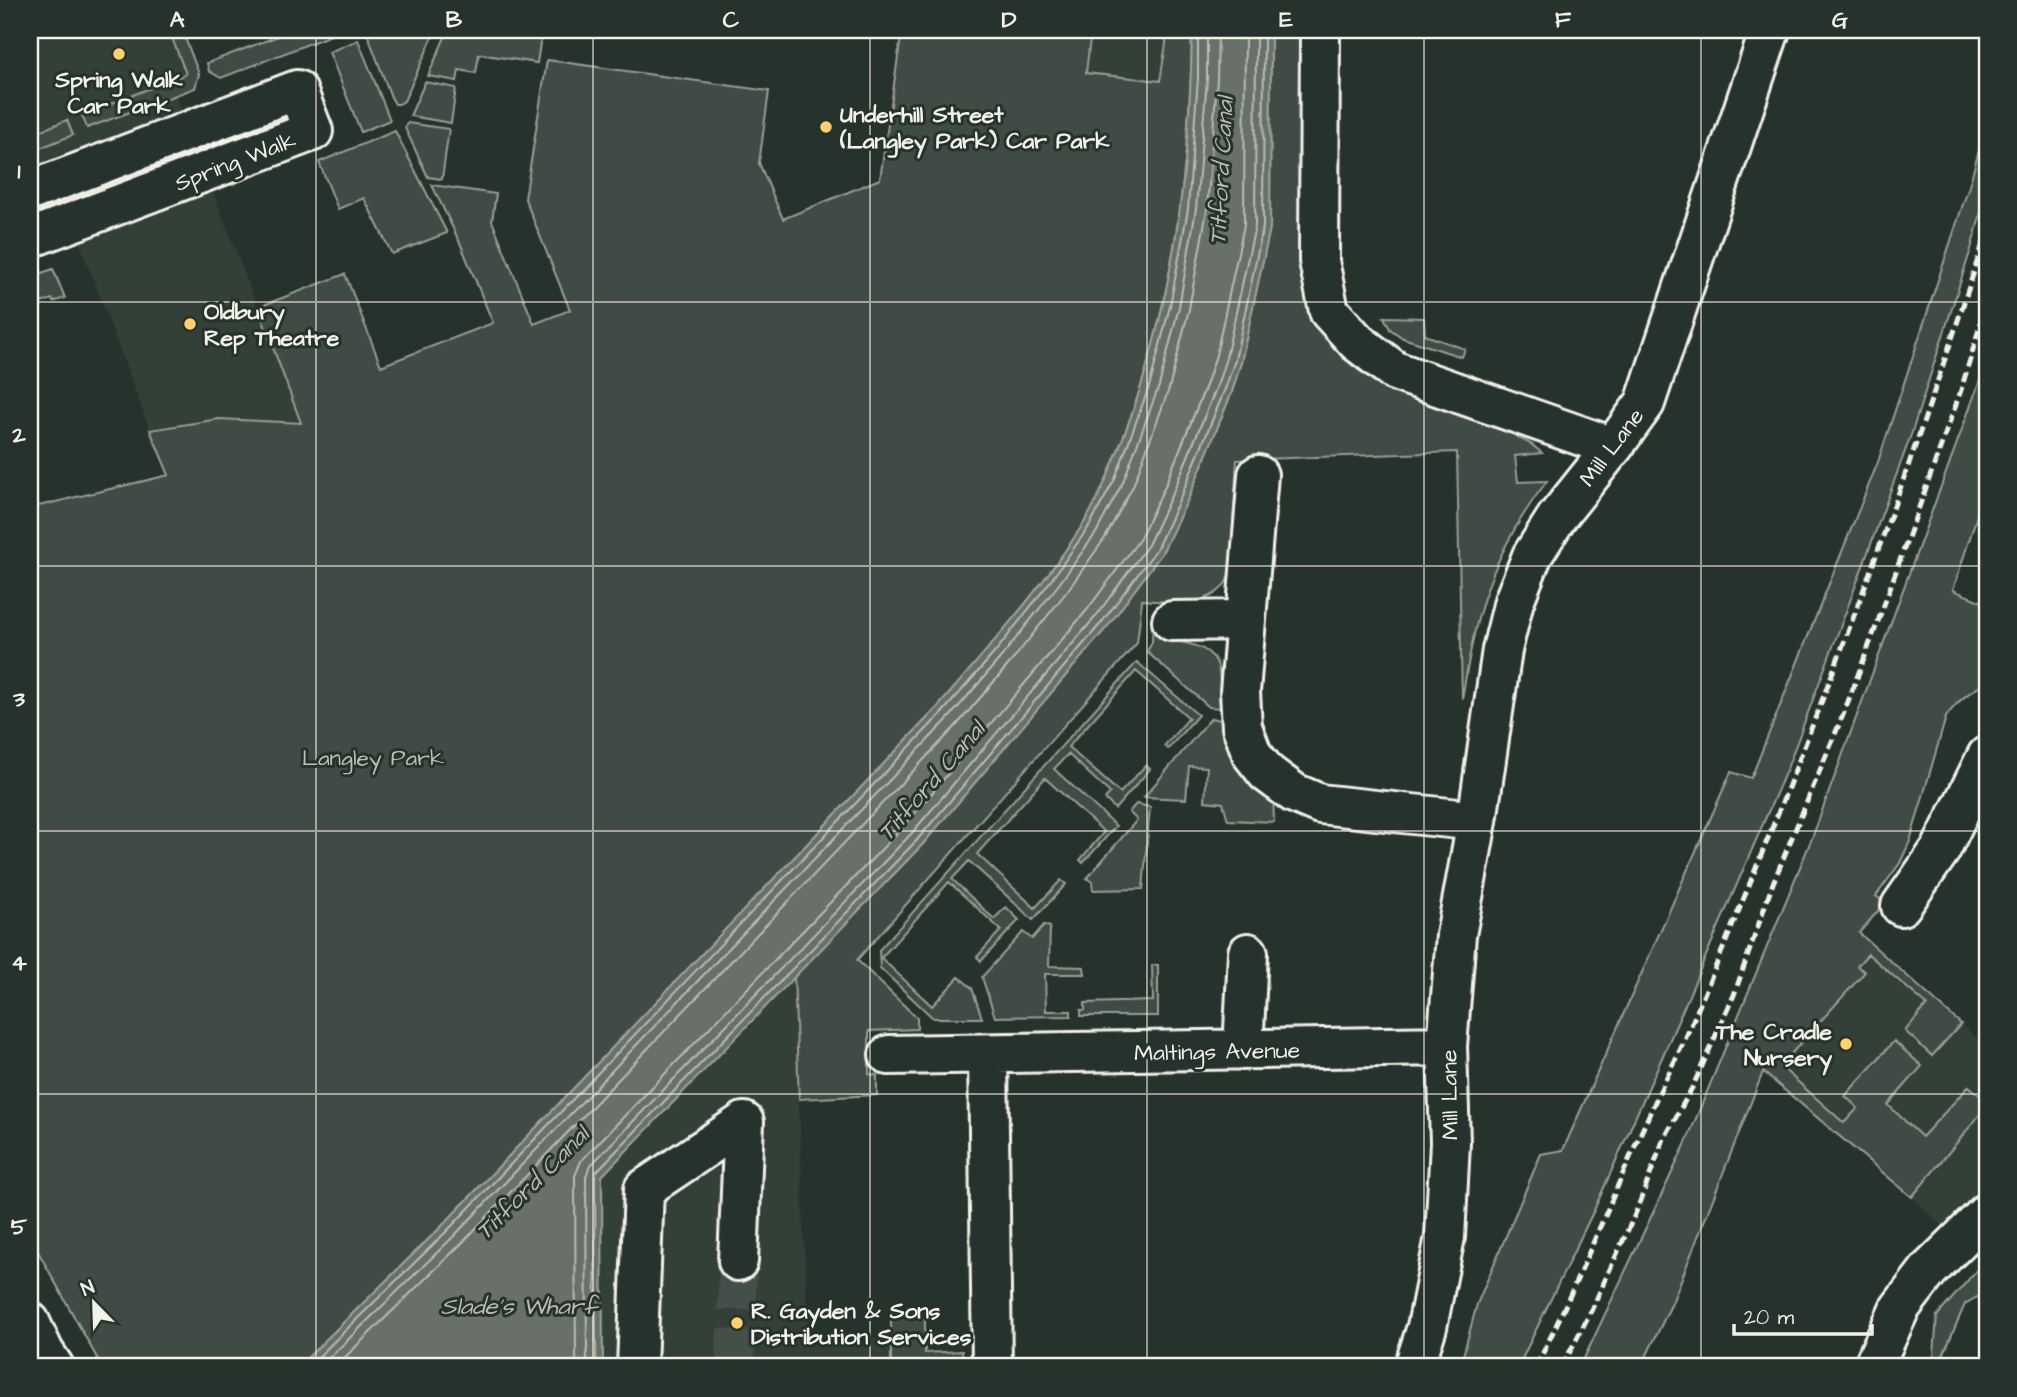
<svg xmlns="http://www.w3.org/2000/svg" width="2017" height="1397" font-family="'Architects Daughter',sans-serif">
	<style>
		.built { fill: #333f39 }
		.green { fill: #414b45; stroke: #9a9e96; stroke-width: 2 }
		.water { fill: #676f68; stroke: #9fa39b; stroke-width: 2 }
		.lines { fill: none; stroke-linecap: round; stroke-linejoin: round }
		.shore { stroke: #bcbdb5; stroke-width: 2 }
		.minor-tunnel { stroke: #455049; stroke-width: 38; stroke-dasharray: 38 19; stroke-linecap: butt }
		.minor-casing { stroke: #f4f1e8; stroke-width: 44 }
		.major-casing { stroke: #f4f1e8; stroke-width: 44 }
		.minor { stroke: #26332d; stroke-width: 38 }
		.major { stroke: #26332d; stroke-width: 38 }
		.rail { stroke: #f4f1e8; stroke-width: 5; stroke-dasharray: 10 5; stroke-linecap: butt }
		.grid { fill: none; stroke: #f4f1e8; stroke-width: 2; stroke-opacity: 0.55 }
		.poi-dot { fill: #ffd166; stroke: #26332d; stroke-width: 2.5 }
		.labels { text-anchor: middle; stroke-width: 6; stroke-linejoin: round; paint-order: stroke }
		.poi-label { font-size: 23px; font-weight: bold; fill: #f4f1e8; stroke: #26332d; text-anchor: start }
		.street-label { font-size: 23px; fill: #f4f1e8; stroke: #26332d }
		.park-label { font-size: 23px; fill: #bebfb7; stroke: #26332d }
		.water-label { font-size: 24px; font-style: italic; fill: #bcbdb5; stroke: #26332d }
		.neatline { fill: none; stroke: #f4f1e8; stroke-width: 2.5 }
		.grid-label { font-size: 23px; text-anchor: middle; font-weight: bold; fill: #f4f1e8 }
	</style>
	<rect width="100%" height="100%" fill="#26332d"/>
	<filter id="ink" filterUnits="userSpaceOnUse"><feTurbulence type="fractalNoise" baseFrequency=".0143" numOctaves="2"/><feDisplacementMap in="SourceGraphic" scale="14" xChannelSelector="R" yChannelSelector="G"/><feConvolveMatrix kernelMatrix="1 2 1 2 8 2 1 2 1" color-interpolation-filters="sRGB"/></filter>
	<g filter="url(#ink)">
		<path class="built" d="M30 30H169L186 74 170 80 302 423 219 419 150 430 72 223 30 238Z
			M1091 30H1226L1161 81 1085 73Z
			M1859 933 1987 1047V1213L1958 1241 1912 1197 1763 1071Z
			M794 976 808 1340 890 1338 891 1367H603L602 1176Z"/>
		<path class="green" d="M169 30H182L199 74 195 88 87 128 82 115 186 74Z
			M294 30H344L221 78 209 71 207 63Z
			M366 30H436L404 101 399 104H395L391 97Z
			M448 30H542L537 63 479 54 476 73 459 70 457 81 428 76Z
			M902 30H1091L1086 73 1160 81 1166 44V30H1192C1190 166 1174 301 1126 430 1113 463 1101 496 1082 526 1040 591 987 649 937 708L442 1226 298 1367H102L30 1237V508L169 475 150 430 219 419 301 423 258 307 345 274 381 366 493 323 461 245 432 185 496 194 492 221 534 324 570 310 525 199 547 60 769 91 759 163 783 219 880 179Z
			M1271 30H1304L1323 329 1335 348 1353 366 1381 386 1520 430 1517 437 1531 444 1542 453 1515 456 1518 482 1547 481C1517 520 1492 566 1479 615 1471 642 1467 671 1462 699L1457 452 1237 460 1230 573C1219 610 1172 602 1142 600L1137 643 857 960 917 1018V1029L869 1031V1074L877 1075V1095L799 1099 794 976 922 845 1108 626 1162 553 1189 497 1232 392 1241 362 1270 228Z
			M358 40 390 120 361 132 329 52Z
			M425 82 456 88 451 123 410 116Z
			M67 120 73 135 30 152V135Z
			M1987 122V191L1971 249 1911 435 1850 601 1788 766 1668 1044 1594 1210 1518 1367H1460L1477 1304 1541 1154 1563 1150 1731 772 1751 778 1878 462 1969 186Z
			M407 123 449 129 442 179 428 177 405 128Z
			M395 131 447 233 392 254 364 198 338 209 319 162Z
			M91 181 100 201 30 228V203Z
			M53 269 65 298 53 302 52 299 30 307V277Z
			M1384 317 1424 318 1425 335 1465 349 1462 357 1403 338 1390 329Z
			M1987 361V485L1953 590 1987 604V683C1969 691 1957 701 1946 717L1910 841 1900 863 1876 896 1885 903 1859 933 1961 1024 1932 1056 1905 1031 1927 1005 1868 954 1857 966 1865 972 1780 1066 1844 1123 1858 1108 1845 1096 1894 1041 1922 1066 1888 1105 1922 1137 1969 1086 1987 1102V1106L1912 1197 1763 1072 1672 1303 1641 1367H1580L1685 1145 1812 838Z
			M1165 613 1163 640C1181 642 1208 644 1217 663 1222 676 1219 695 1220 708L1209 707 1147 652 1152 642 1153 614Z
			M1137 662 1198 715 1168 749 1164 746 1189 718 1136 671 1068 747 1120 793 1146 765 1150 769 1115 809 1105 799 1110 793 1068 754 1054 769 1116 826 1083 863 1080 860 1104 832 1045 778 977 854 1035 908 1061 880 1066 884 1033 920 969 861 952 879 994 919 1006 907 1019 920 981 961 977 957 1001 930 949 882 881 958 932 1006 959 977 972 988 982 1018H933L880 968 879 950Z
			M1211 718 1221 720C1220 753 1251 775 1273 796L1274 822 1228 820 1223 803 1205 801 1207 767 1189 766 1186 799 1144 797Z
			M1136 804 1150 807 1143 889 1093 890 1092 882 1087 878 1137 820 1129 812Z
			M1044 925 1050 927 1049 966 1084 967 1085 974H1045L1046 1011H1071V1016L995 1017 982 977 1023 932 1032 939Z
			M1152 965H1158V1016H1081V1010H1085V1003L1153 1001Z
			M1987 1258V1300L1977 1297 1965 1304 1938 1367H1933L1937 1316Z
			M925 1313V1353L962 1351 963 1367H891V1314Z"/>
		<path class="water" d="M1192 30H1271L1270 228 1241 362 1232 392 1189 497 1162 553 1108 626 922 845 602 1176 603 1367H298L442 1226 937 708C987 649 1040 591 1082 526 1101 496 1113 463 1126 430 1174 301 1190 167 1192 30Z"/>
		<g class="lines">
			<path class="shore" d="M308 1367 447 1231 942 713 996 651 1052 579 1088 528 1115 479 1150 384 1170 306 1188 209 1198 78V30
				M320 1367 453 1237 948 719 1002 656 1059 584 1096 533 1123 482 1159 386 1179 307 1196 209 1207 79V30
				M335 1367 461 1244 956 726 1010 663 1068 590 1105 538 1133 486 1169 389 1189 309 1207 210 1217 79 1218 30
				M576 1367 575 1176 581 1161 903 827 1087 610 1139 540 1165 486 1207 383 1216 355 1244 225 1245 30
				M587 1367 586 1177 589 1167 911 834 1096 616 1148 545 1174 490 1217 386 1226 358 1255 226 1256 30
				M596 1367 595 1177 596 1172 917 840 1102 622 1156 550 1182 494 1225 389 1235 360 1263 227 1264 30"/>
			<path class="minor-tunnel" d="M735 1367 738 1261"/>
			<g class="minor-casing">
				<path id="minor" d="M1320 30 1319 261 1329 311 1357 342 1395 371 1613 447
					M30 191 297 90 313 131 30 238
					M1258 475 1240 692 1242 727 1252 754 1267 773 1294 793 1320 804 1477 821
					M1172 621 1246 620
					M1901 906 1941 849 1987 756
					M1243 1050 1248 953
					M988 1054 992 1367
					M889 1055 1447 1046
					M738 1261 744 1122
					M637 1367 644 1189 744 1122
					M1414 1367 1427 1327 1445 1237 1450 1143 1447 1046 1456 935 1477 821 1502 650 1514 601 1532 556 1557 517 1613 447 1645 403 1770 30
					M1873 1367 1900 1308 1929 1270 1987 1213"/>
			</g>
			<g class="major-casing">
				<path id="major" d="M30 1322 44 1352 54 1367"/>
			</g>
			<use href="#minor" class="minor"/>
			<use href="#major" class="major"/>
			<path class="rail" d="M1536 1367C1579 1281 1614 1191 1654 1104 1664 1081 1676 1060 1686 1037 1798 773 1900 504 1987 231
				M1562 1367 1591 1311 1636 1212 1663 1141 1693 1086 1734 995 1773 883 1843 715 1880 616 1961 390 1987 302"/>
		</g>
	</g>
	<path class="grid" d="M316 30V1367M593 30V1367M870 30V1367M1147 30V1367M1424 30V1367M1701 30V1367M30 302H1987M30 566H1987M30 831H1987M30 1094H1987"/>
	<g class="poi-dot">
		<circle cx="119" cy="54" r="7"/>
		<circle cx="826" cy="127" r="7"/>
		<circle cx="190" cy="324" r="7"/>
		<circle cx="1846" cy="1044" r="7"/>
		<circle cx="737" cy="1323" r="7"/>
	</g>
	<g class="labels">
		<g class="poi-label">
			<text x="119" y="87" text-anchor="middle">Spring Walk<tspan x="119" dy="26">Car Park</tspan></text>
			<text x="840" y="122">Underhill Street<tspan x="840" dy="26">(Langley Park) Car Park</tspan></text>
			<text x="204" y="319">Oldbury<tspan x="204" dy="26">Rep Theatre</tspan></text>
			<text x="1832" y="1039" text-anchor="end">The Cradle<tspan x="1832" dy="26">Nursery</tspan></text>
			<text x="751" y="1318">R. Gayden &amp; Sons<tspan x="751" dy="26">Distribution Services</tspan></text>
		</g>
		<g class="street-label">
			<text transform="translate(235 161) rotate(-21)" y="8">Spring Walk</text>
			<text transform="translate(1611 447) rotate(-53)" y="8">Mill Lane</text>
			<text transform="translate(1217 1051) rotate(-1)" y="8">Maltings Avenue</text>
			<text transform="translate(1449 1095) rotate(-91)" y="8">Mill Lane</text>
		</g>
		<g class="park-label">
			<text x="373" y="765">Langley Park</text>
		</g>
		<g class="water-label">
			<text transform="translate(1221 171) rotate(-87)" y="8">Titford Canal</text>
			<text transform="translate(931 781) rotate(-49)" y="8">Titford Canal</text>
			<text transform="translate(532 1183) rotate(-45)" y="8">Titford Canal</text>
			<text x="519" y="1314">Slade's Wharf</text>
		</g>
	</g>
	<rect width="2017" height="1397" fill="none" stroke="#26332d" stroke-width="77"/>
	<g transform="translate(94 1303) rotate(337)" stroke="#26332d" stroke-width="5" paint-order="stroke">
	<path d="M0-5L12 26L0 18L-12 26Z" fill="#f4f1e8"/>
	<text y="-10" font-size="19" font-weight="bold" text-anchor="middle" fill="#f4f1e8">N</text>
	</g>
	<path d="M1734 1324v10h138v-10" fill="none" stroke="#f4f1e8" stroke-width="3.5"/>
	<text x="1744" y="1324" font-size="21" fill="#f4f1e8" stroke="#26332d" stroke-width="5" paint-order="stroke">20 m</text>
	<rect x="38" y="38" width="1941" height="1320" class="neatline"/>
	<g class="grid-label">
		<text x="177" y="27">A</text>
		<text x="454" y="27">B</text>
		<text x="731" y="27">C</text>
		<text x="1009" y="27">D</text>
		<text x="1286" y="27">E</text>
		<text x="1563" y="27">F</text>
		<text x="1840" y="27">G</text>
		<text x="19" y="178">1</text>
		<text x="19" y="442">2</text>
		<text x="19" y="706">3</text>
		<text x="19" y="970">4</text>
		<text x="19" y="1234">5</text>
	</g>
</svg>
